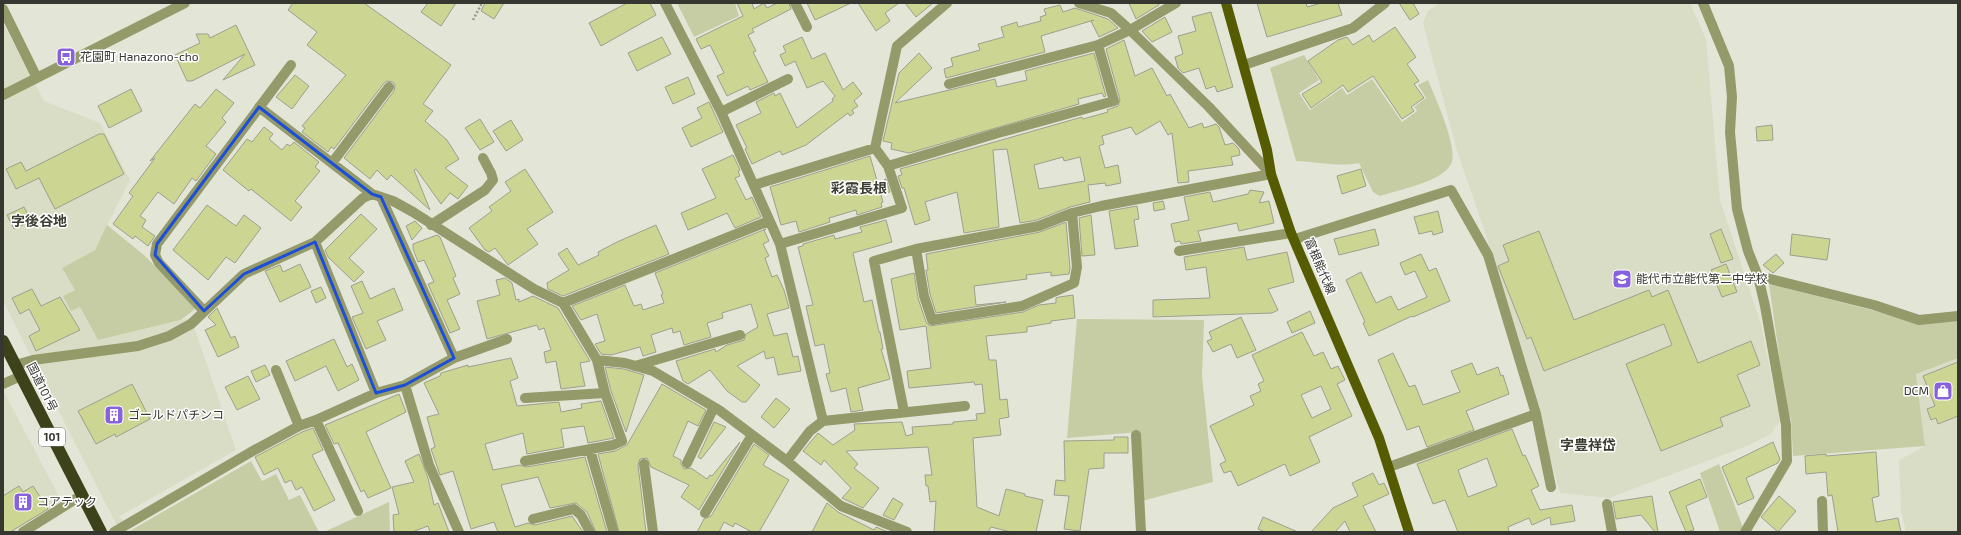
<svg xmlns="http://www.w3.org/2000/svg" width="1961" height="535" font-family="'Exo 2','Noto Sans JP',sans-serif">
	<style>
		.built { fill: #d9ddc5 }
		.green { fill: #c6cda4 }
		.building { fill: #ccd692; stroke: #9d9f90; fill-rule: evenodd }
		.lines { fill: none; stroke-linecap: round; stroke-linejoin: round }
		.path { stroke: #97998d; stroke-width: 2.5; stroke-dasharray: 2 2; stroke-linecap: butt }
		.minor { stroke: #949a6a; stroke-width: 10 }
		.major { stroke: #545b00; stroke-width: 10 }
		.highway { stroke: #3e421b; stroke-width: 12 }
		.marked { fill: none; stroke: #1d4ed8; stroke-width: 3; stroke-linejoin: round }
		.labels { text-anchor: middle; stroke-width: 3; stroke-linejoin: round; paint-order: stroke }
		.shield { fill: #fff; stroke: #72736f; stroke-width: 1 }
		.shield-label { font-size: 11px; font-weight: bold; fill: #363731 }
		.poi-label { font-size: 12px; fill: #363731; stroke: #fff; text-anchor: start }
		.street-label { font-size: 12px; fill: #363731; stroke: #fff }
		.quarter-label { font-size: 14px; font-weight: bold; fill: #3b3d31; stroke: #fff }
	</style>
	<rect width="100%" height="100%" fill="#e3e6d6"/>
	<path class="built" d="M1440 3H1690L1706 39 1720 200 1761 324 1780 421 1771 434 1747 446 1609 498 1560 493 1486 235 1457 151 1423 23 1428 11Z
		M3 23 44 101 100 123 130 180 95 250 62 268 75 290 63 296 71 311 80 307 98 340 191 318 236 450 120 516 128 532H120L3 301Z
		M1958 358V532H1906L1901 511 1899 460 1925 446 1916 374Z
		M3 390 62 502 14 532H3Z"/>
	<path class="green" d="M677 3H735L739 16 694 37Z
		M1304 55 1319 80 1299 93 1310 110 1342 88 1347 95 1372 79 1402 122 1417 111 1414 107 1426 98 1418 85 1428 80C1435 97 1459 149 1451 164 1442 182 1398 190 1380 196L1373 192 1359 163C1337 167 1318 162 1296 161L1270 68Z
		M107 225 144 255 192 304 195 309 181 320 98 340 80 307 71 311 63 296 75 290 62 268 95 250Z
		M1769 284 1923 323 1958 319V358L1916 374 1925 446 1793 456 1791 419 1787 410Z
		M1077 319 1204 320 1202 376 1213 482 1142 501 1139 432 1067 438Z
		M251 461 262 481 276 474 289 500 300 495 319 532H128Z
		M1719 464 1743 528 1738 532H1720L1700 473Z
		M389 502 390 532H324Z"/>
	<path class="building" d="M293 3H364L451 65 423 104 433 111 425 121 447 140 459 159 445 168 468 186 458 199 450 193 441 204 416 169 414 170 430 210 391 175 387 180 377 170 370 179 344 158 394 91 395 85 393 82 387 81 384 83 334 149 331 147 328 152 302 132 305 128 302 126 346 75 307 45 317 32 288 10Z
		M428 3H456L441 26 421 12Z
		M485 3H504L494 19 481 11Z
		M627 3H650L656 15 601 46 589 23Z
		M737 3H752L754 9 764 3 767 8 777 3H789L791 9 752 29 754 32 748 35 756 51 753 52 768 82 750 90 748 86 727 96 717 76 724 73 710 45 701 49 696 39 743 16Z
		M807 3H851L815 20Z
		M858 3H899L885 13 890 21 876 31Z
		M905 3H933L916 17Z
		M1129 3H1158L1159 5 1136 19Z
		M1257 3H1306L1307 7 1321 3H1338L1342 15 1267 37Z
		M1399 3H1413L1419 14 1410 20Z
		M1060 5 1063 12 1075 8 1108 19 1118 28 1099 37 1091 21 1094 20 1041 36 1045 52 946 78 944 69 953 66 951 58 980 50 978 44 1004 37 1001 27 1017 22 1018 27 1041 21 1040 17 1046 15 1044 9Z
		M1211 12 1233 87 1217 92 1215 86 1206 89 1199 68 1183 73 1178 68 1175 57 1183 54 1178 36 1196 31 1192 17Z
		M1165 17 1172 32 1152 42 1142 31Z
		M236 25 255 65 223 80 245 54 192 81H187L175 55 200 43 196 34H208L210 38Z
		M1395 27 1416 57 1407 64 1419 81 1414 84 1424 98 1411 107 1414 111 1402 119 1373 76 1348 92 1343 85 1311 108 1302 94 1322 82 1308 61 1338 40 1347 37 1353 45 1369 35 1373 42Z
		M662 37 671 54 637 71 628 53Z
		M802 37 812 59 825 53 843 90 853 82 862 94 854 101 858 106 852 110 854 113 850 116 848 113 806 145 782 155 780 151 752 164 745 149 747 148 736 125 761 113 756 102 774 93 775 96 780 93 797 128 833 101 832 99 835 96 823 81 807 88 795 61 785 66 780 55 786 52 783 46Z
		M1124 40 1135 76 1152 68 1167 96 1170 94 1189 128 1202 123 1204 128 1216 124 1219 127 1225 145 1233 143 1239 149 1240 155 1231 157 1233 165 1188 171 1189 182 1178 183 1172 133 1168 135 1160 121 1136 135 1131 127 1102 136 1104 144 1099 146 1105 168 1118 165 1121 183 1106 186 1105 183 1088 185 1090 202 1070 207 1037 220 1020 223 1007 149 993 150 999 227 964 233 957 192 925 202 930 220 915 225 904 188H902L898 176 902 175 900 169 1082 117 1083 119 1108 112 1107 110 1118 106 1120 100 1106 49ZM1063 157 1064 161 1080 157 1085 181 1039 189 1034 165Z
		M919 53 932 68 895 103 995 79 997 87 1027 80 1025 71 1094 53 1106 96 1104 97 1102 93 1078 99 1079 104 909 153 891 149 892 143 883 141 899 73Z
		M295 75 309 86 292 109 276 97Z
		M688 77 695 94 673 104 665 87Z
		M131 89 142 111 109 128 98 106Z
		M216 89 234 103 222 118 226 122 206 146 216 154 196 181 192 178 174 204 158 192 140 216 146 220 142 227 155 236 148 246 135 236 133 239 113 224 133 196 129 193 155 158 150 161 195 104 200 108Z
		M709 102 723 132 691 147 682 128 702 118 697 108Z
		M480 119 494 142 480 150 465 128Z
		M511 120 523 140 506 151 493 131Z
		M1772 125 1773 140 1757 141 1756 127Z
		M264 127 273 134 269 139 282 150 287 144 290 146 294 142 319 162 315 167 320 171 295 201 302 207 291 221 251 189 249 191 223 170 247 139 252 142Z
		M99 134H104L124 174 55 209 39 178 16 189 6 169 21 162 26 171Z
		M733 155 740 170 738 171 740 176 735 178 746 200 752 197 761 217 735 228 727 213 688 230 681 213 716 198 702 169Z
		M870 156 883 202 881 203 882 207 857 215 856 210 829 218 830 222 799 232 796 221 781 225 770 187Z
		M525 169 553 212 527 229 538 244 508 265 495 248 489 252 485 250 469 228 492 211 489 207 511 191 505 182Z
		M1361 169 1366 186 1342 194 1337 176Z
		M886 179 890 192 882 194 885 179Z
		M1250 190 1264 192 1259 203 1269 201 1274 223 1239 231 1237 223 1198 231 1201 241 1181 244 1180 241 1175 242 1171 224 1189 220 1184 197 1210 192 1213 202 1248 194Z
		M1163 201 1165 209 1154 211 1153 203Z
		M207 205 236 226 244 215 261 228 235 263 226 257 208 280 173 250Z
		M1137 206 1139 219 1134 220 1138 246 1115 249 1109 211Z
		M24 207 31 221 14 229 7 215Z
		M1438 211 1443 232 1433 235 1432 231 1419 234 1414 217Z
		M361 214 377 229 349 258 364 272 354 282 328 257 325 250Z
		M1091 215 1095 255 1082 256 1079 218Z
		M886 220 892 242 853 253 864 302 872 300 879 332H880L883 349H881L890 379 858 388 863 410 851 412 846 388 831 392 826 374 830 373 824 344 815 346 806 306 813 305 798 247 803 246V244L834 235 835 239 862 232 860 227Z
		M415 221 422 228 412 240 406 226Z
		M1066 222 1070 268 1069 274 1051 276V272L1026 275 1027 279 974 286 976 305 1006 302 936 313 930 294 926 270H928L926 254 1040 232Z
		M656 225 669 254 563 296 548 289 547 283 569 270 558 254 567 248 578 265 599 255 598 252 617 242Z
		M766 229 764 230 769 241 763 244 769 256 765 258 772 277 777 275 784 290 789 308 767 314 774 336 787 333 793 357 798 356 801 371 778 375 774 357 766 359 764 351 737 366 760 385 746 402H742L727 391 710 370 688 384 683 381 676 361 715 349 716 352 727 345 744 340 746 334 758 327 751 304 722 313 723 318 707 323 711 337 684 345 680 331 673 333 672 328 651 335 656 352 643 356 640 347 611 355 601 354 595 344 605 341 597 314 581 320 572 306 625 285 634 306 641 304 643 310 664 303 661 295 663 294 655 273Z
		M1375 229 1379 245 1339 255 1334 239Z
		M1721 229 1733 259 1721 263 1710 234Z
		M1539 231 1574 320 1649 290 1652 297 1668 290 1698 363 1751 341 1760 365 1737 375 1750 406 1720 418 1723 426 1661 451 1626 364 1672 345 1664 324 1544 371 1531 337 1527 339 1498 266 1509 261 1503 245Z
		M1792 234 1830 239 1827 260 1790 255Z
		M437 235 440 237 456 276 453 278 460 294 447 300 460 329 450 333 428 284 434 282 424 260 418 262 413 249V244Z
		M1244 247 1247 260 1287 252 1294 282 1268 289 1278 310 1272 313 1153 317V300L1210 298 1206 267 1186 270 1184 257Z
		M1421 254 1429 271 1436 268 1450 301 1413 317 1412 316 1369 336 1363 323 1365 322 1346 280 1361 272 1376 303 1391 296 1398 310 1427 297 1415 271 1405 275 1400 263Z
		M1776 254 1784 263 1773 273 1763 265Z
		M300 264 311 287 280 302 265 271 280 265 283 272Z
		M1726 264 1737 292 1722 297 1711 270Z
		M914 273 918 298 926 322 930 326 1023 312 1039 305 1056 303V298L1059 297 1073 295 1075 318 1051 321V323L1027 327V332L986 336 989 360H996L1000 400 1007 399 1009 417 999 419 1001 435 973 438 977 507 999 516 1006 489 1025 494V496L1043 500 1036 532H1011L991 527 988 532H934L936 501 930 502 928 486H926L925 475H932L928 447 846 451 858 464 854 468 879 488 863 508 842 498 851 488 824 460 821 465 803 451 818 433 833 445 855 430 854 424 902 422 906 436 913 434 912 427 953 424V422L977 420 976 414 985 413 982 384 975 385 974 382 909 388 907 371 931 368 926 326 900 330 891 279Z
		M505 278 512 283 516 300 519 299V302L533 296 558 308 590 361 580 363 585 386 561 389 556 361 546 363 544 352 551 350 544 328 539 330 537 325 487 339 477 301 500 295 496 280Z
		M362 281 370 299 394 288 403 310 377 321 386 340 366 349 352 317 363 313 351 286Z
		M321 287 326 298 316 303 311 291Z
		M32 289 41 306 60 297 80 330 36 351 29 336 40 330 29 309 20 314 12 298Z
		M217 308 231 338 235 336 239 347 218 357 205 330 216 325 208 317Z
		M1310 311 1315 323 1292 333 1287 322Z
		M1241 317 1256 350 1237 358 1231 344 1213 352 1207 341 1212 339 1209 332Z
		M1302 332 1314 356 1323 352 1331 369 1338 366 1345 380 1337 384 1352 416 1309 437 1320 462 1290 476 1285 464 1238 486 1231 471 1224 473 1220 464 1226 461 1210 426 1254 405 1250 396 1261 391 1258 384 1264 381 1252 355ZM1321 386 1331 409 1312 418 1301 395Z
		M334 339 347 367 352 364 359 380 338 391 326 366 295 381 286 361Z
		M1393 353 1409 387 1415 385 1423 405 1460 392 1451 371 1472 363 1477 375 1498 367 1501 376 1503 375 1509 394 1466 411 1474 430 1427 447 1419 426 1407 430 1378 360Z
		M511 358 518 378 510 381 517 406 559 402 561 412 582 408 581 404 601 401 614 438 588 443 584 426 561 429 564 447 527 454 523 433 485 444 493 470 520 465 526 467 585 457 607 532H596L587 512 576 503 550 508 538 477 501 485 515 527 528 523 535 525 572 516 583 532H498L494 522 471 529 453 471 440 475 431 449 435 447 427 417 439 414 424 383 440 376 441 373 468 365V367Z
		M1958 362V416L1938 424 1936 418 1931 420 1927 409 1935 406 1923 376Z
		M265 365 270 375 256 382 251 371Z
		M605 367 624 369 644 375 626 432 611 391Z
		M248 376 260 399 237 410 225 387Z
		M132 384 150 419 116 437 115 434 96 444 78 411Z
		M662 384 706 410 698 426 688 421 673 456 681 460V464L684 469 691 468 707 479 710 475 712 476 740 442 699 510 681 497 689 485 651 467 647 458 640 459 638 465 646 532H619L598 454 615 451 627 445Z
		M399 394 406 412 366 432 391 488 368 498 364 490 361 492 338 443 334 444 325 425Z
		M776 398 790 409 774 428 761 417Z
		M714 422 726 427 701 459 698 457Z
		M313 428 323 450 312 455 335 500 314 511 302 487 296 490 291 480 285 483 278 468 264 475 255 457 302 432Z
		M1512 429 1523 456 1525 455 1539 486 1531 490 1540 510 1572 505 1575 521 1551 525 1550 517 1532 525 1529 518 1508 527 1509 532H1458L1445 500 1433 504 1417 464ZM1487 458 1497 486 1468 497 1458 470Z
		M1114 437H1128V453H1104V468L1089 469 1080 531 1064 529 1069 496 1054 495 1056 480 1065 481 1064 441 1114 440Z
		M1773 442 1780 459 1778 463 1746 478 1754 498 1738 505 1722 467Z
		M754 444 769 455 763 465 789 480 759 532H752L735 523 733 527 724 522 719 532H697L704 519 711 516Z
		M1876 452 1879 496 1872 498 1876 522 1898 518 1901 532H1838L1832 495 1828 496 1826 472 1806 474 1805 456 1826 454V456Z
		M419 454 428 478 434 505 438 503 449 532H430L428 526 412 532H394L393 515 399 514 392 487 414 482 405 461Z
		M1373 473 1379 485 1384 483 1389 494 1363 506 1376 532H1350L1345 521 1335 532H1311L1333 508 1358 496 1352 483Z
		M1700 479 1707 497 1686 506 1694 530 1686 532 1669 492Z
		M19 486 23 492 33 486 48 509 10 532H3V496Z
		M1652 496 1658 532H1655L1641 515 1616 519 1613 502Z
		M1779 496 1796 511 1778 532 1761 517Z
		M893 498 903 504 894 520 883 515Z
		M827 503 838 512 874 530 876 527 888 532H812Z
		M1263 517 1298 532H1265L1258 529Z"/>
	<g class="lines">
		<path class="path" d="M473 20 482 3"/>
		<path class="minor" d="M665 3 721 112 780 244 823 421
			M795 3 807 27
			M1079 3 1111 13 1130 30 1209 107 1271 174
			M1703 3 1729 66 1732 97 1730 132 1737 209 1748 251 1758 276 1765 306 1786 425 1787 461 1745 532
			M3 9 37 78
			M1244 65 1353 28 1385 3
			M949 84 1098 45
			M3 95 185 3
			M259 107 372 194 393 201 413 212 534 289 563 303 597 360 605 393 622 441 613 445 525 461
			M721 112 788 79
			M875 148 897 46 947 3
			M332 163 389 87
			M888 166 998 133 1114 101 1098 45 1130 30 1176 3
			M754 185 875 148 888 166 902 208 780 244
			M431 225 485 190 493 180 491 173 483 158
			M1295 239 1451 190 1488 255 1536 414 1551 487
			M315 242 376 393
			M916 249 924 296 932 320 1022 306 1074 283 1077 267 1072 213
			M1179 251 1291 233
			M1758 276 1874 305 1919 320 1958 316
			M563 303 769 221
			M204 311 159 263 155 255 157 244 291 65
			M454 358 507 339
			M597 360 625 363 653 371 719 410 787 461 841 506 907 532
			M15 365 33 360 138 346 169 336 191 324 244 274 315 242 363 198 372 194
			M635 366 740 335
			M276 370 299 426
			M3 384 21 376
			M405 385 429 465 459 532
			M525 398 605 393
			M904 412 874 261 916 249 1039 226 1072 213 1101 206 1271 174
			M316 420 358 511
			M1136 435 1141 532
			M590 450 613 530
			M787 461 810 431 823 421 965 406
			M687 463 714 407
			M644 464 653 532
			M1389 467 1536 414
			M1822 501 1823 532
			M1607 504 1612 532
			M705 513 752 435
			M533 519 574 509 581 515 590 532
			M23 532 82 495
			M114 532 251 452 299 426 316 420 376 393 405 385 454 358 381 197"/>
		<path class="major" d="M1226 3 1267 150 1271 174 1291 233 1379 438 1409 532"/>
		<path class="highway" d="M3 341 101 532"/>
	</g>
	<path class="marked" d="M259 107 372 194 381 197 454 358 405 385 376 393 315 242 244 274 204 311 155 255 157 244Z"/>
	<defs>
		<g id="bus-square" transform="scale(1)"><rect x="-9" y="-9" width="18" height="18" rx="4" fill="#8862dc" stroke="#fff"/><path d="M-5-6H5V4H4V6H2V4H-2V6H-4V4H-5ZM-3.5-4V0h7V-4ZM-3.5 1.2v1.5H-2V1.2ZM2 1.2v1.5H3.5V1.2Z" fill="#fff"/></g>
		<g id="school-square" transform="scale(1)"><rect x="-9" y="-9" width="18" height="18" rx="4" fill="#8862dc" stroke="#fff"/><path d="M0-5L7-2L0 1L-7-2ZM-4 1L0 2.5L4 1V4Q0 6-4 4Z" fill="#fff"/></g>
		<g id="shop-square" transform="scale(1)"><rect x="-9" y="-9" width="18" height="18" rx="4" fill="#8862dc" stroke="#fff"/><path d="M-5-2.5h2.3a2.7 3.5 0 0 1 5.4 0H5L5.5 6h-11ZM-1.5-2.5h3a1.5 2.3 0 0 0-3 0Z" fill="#fff"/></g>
		<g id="building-square" transform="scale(1)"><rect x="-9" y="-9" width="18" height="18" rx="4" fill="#8862dc" stroke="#fff"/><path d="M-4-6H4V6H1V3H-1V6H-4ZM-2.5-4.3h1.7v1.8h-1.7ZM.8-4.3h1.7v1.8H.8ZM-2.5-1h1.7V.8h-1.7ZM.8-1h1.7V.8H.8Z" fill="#fff"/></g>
	</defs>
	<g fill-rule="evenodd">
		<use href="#bus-square" x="66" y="57"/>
		<use href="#school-square" x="1622" y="279"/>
		<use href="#shop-square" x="1943" y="391"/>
		<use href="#building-square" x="114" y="415"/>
		<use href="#building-square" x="23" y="502"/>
	</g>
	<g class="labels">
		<rect class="shield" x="39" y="428" width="26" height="18" rx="3"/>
		<g class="shield-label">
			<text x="52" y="441">101</text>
		</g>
		<g class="poi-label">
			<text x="80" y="61">花園町 Hanazono-cho</text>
			<text x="1636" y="283">能代市立能代第二中学校</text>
			<text x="1929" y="395" text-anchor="end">DCM</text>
			<text x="128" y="419">ゴールドパチンコ</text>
			<text x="37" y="506">コアテック</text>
		</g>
		<g class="street-label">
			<text transform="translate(1320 266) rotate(67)" y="4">富根能代線</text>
			<text transform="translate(42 387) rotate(63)" y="4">国道101号</text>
		</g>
		<g class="quarter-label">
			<text x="859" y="193">彩霞長根</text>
			<text x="39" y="226">字後谷地</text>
			<text x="1588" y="450">字豊祥岱</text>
		</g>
	</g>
	<rect width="1961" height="535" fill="none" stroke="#363731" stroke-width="8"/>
</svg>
